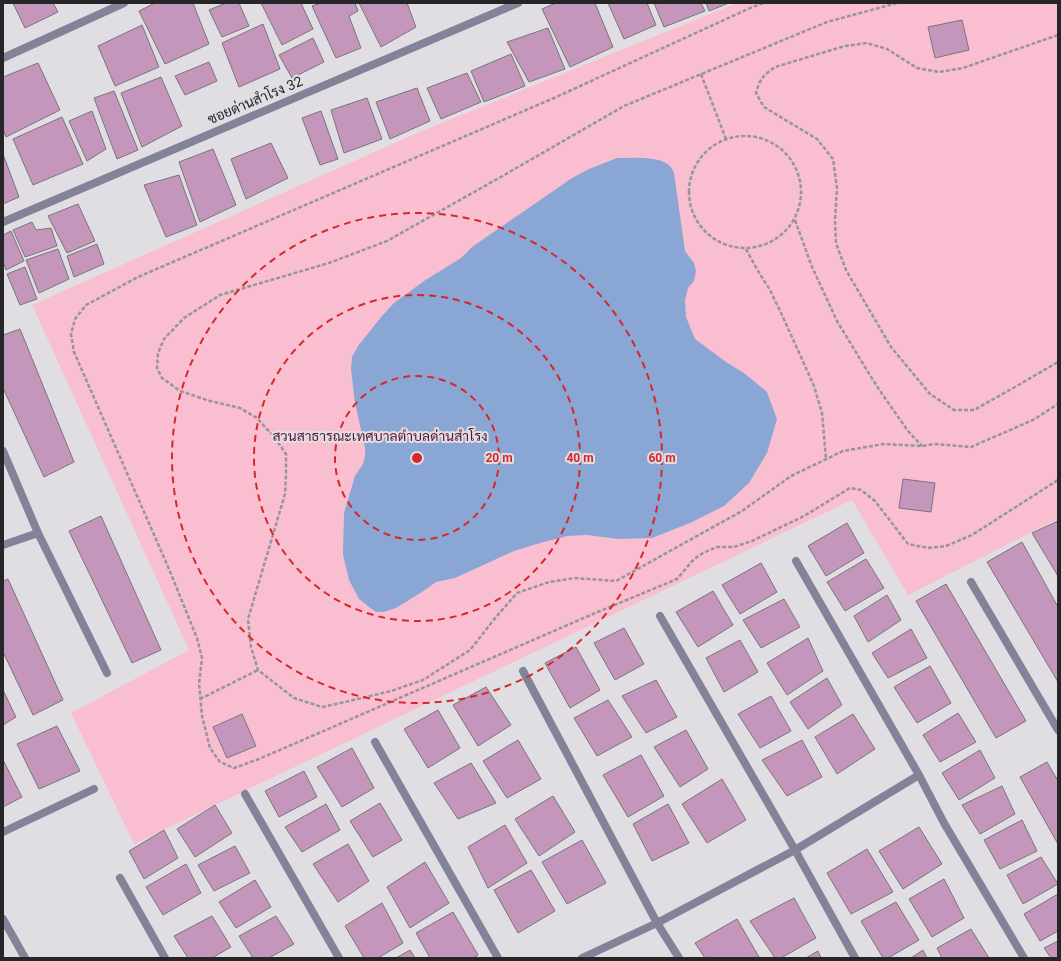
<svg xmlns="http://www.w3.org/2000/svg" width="1061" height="961" font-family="Roboto,Sarabun,sans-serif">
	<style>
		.green { fill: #f9bfd1 }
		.water { fill: #8aa6d4 }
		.building { fill: #c496bb; stroke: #797578 }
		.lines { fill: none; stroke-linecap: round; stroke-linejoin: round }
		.path { stroke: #979599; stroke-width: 2.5; stroke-dasharray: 4 2; stroke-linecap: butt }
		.street { stroke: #828399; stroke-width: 8 }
		.ring { fill: none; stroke: #d62828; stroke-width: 2; stroke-dasharray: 7 5 }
		.labels { text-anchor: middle; stroke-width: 4; stroke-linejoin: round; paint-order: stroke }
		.street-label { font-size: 14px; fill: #262527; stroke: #e1dee3 }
		.park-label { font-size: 14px; fill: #5b1634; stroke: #e1dee3 }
		.centre { fill: #d62828; stroke: #e1dee3; stroke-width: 2 }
		.ring-label { font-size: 12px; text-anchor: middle; font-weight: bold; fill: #d62828; stroke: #e1dee3; stroke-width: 4; stroke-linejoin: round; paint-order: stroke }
	</style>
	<rect width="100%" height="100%" fill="#e1dee3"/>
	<path class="green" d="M737 3H1058V519L908 595 852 500 134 844 71 713 189 650 32 305 417 133Z"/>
	<path class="water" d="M617 158C632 158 653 156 666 163 670 165 672 169 674 173L685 251 694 263 696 271 694 281 688 288 685 300 686 317 695 339 726 362 744 373 767 392 777 419 767 453 749 483 724 506 690 523 652 538 618 539 587 535 567 536 540 543 514 551 455 578 436 582 422 592 396 608 384 612H376L369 607 359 599 349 580 343 555 344 513 355 476 363 464 365 456V448L355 403 351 369 352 357 358 346 382 316 394 303 424 281 461 258 472 247 572 178 589 169Z"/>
	<path class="building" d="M13 3H53L58 12 25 28Z
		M155 3H193L209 44 165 64 139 11Z
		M226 3H239L249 26 222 37 209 10Z
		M261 3H301L313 29 282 45Z
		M321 3H355L358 11 349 16 361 48 336 58 312 6Z
		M359 3H407L416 27 381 47Z
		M556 3H595L613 47 570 67 542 9Z
		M608 3H647L656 25 624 39Z
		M654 3H701L705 11 664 27Z
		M706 3H729L709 11Z
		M962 20 969 50 935 58 928 27Z
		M263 24 280 69 239 87 222 43Z
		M142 25 159 67 115 86 98 46Z
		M548 28 565 69 529 82 507 42Z
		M313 38 324 62 292 78 279 55Z
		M511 54 525 86 484 102 471 71Z
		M209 62 217 81 185 95 175 76Z
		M38 63 60 110 6 137 3 129V77Z
		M467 73 481 102 441 119 427 88Z
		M161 77 182 126 142 147 121 93Z
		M417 88 430 121 390 139 376 102Z
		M114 91 138 150 117 159 94 98Z
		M367 98 382 139 344 153 331 110Z
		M92 111 106 149 87 161 69 121Z
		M321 111 338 159 320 165 302 118Z
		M62 117 83 164 33 185 13 139Z
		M271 143 288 178 246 199 231 159Z
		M213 149 236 205 200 222 179 162Z
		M3 154 19 197 3 204Z
		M179 175 197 225 166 237 144 185Z
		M78 204 95 241 67 253 48 216Z
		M32 222 36 230 51 228 57 246 25 257 13 230Z
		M11 231 24 261 6 270 3 262V235Z
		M97 244 104 264 74 277 67 256Z
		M58 249 69 279 39 293 26 260Z
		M25 267 37 299 20 305 7 274Z
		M20 329 74 462 44 477 3 388V335Z
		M903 479 935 483 931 512 899 508Z
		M101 516 161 650 132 663 69 531Z
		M1058 521V576L1032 533Z
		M847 523 864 553 826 576 808 546Z
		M1022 542 1058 607V682L987 562Z
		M866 559 884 588 845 611 827 582Z
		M761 563 777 592 740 614 722 585Z
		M8 579 63 700 33 715 3 652V581Z
		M946 584 1026 721 996 738 916 601Z
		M713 591 733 625 698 647 676 612Z
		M887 595 901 620 868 642 854 616Z
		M784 599 800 627 761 648 743 620Z
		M624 628 644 664 615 680 594 643Z
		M911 629 927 658 888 678 872 653Z
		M808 638 823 671 787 695 767 663Z
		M740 640 758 672 724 692 706 658Z
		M576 647 600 690 570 708 545 663Z
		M930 666 951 703 917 723 894 687Z
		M827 678 842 705 808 729 790 702Z
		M656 680 677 717 646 733 622 696Z
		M486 687 511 725 478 746 453 705Z
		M3 690 16 717 3 725Z
		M771 696 791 731 760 748 738 714Z
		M608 700 632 737 597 756 574 718Z
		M438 710 460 748 428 768 404 729Z
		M958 713 976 742 940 762 923 735Z
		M242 714 256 746 227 758 213 727Z
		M853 714 875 749 837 774 815 737Z
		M57 726 80 771 39 789 17 744Z
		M686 730 708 769 680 787 654 747Z
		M518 740 541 779 507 798 483 761Z
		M802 740 822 777 787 796 762 760Z
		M352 748 374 788 342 807 317 767Z
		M980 750 995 778 959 800 942 773Z
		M641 755 664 796 628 817 603 775Z
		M3 760 22 797 3 807Z
		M1047 762 1058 781V844L1020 777Z
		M471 763 496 803 458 819 434 783Z
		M304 771 317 797 279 817 265 791Z
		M722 779 746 820 707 843 682 804Z
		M1002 786 1015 814 980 834 962 805Z
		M553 796 575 832 539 856 515 819Z
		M380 803 402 840 373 857 350 821Z
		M326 804 340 830 302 852 285 827Z
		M668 804 689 843 652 861 633 824Z
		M215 805 232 833 195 857 177 829Z
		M1022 820 1037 851 1000 869 984 840Z
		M505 825 527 863 488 888 468 847Z
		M919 827 942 864 903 889 879 851Z
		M164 830 178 858 144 879 129 851Z
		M582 840 606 883 567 904 542 862Z
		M348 844 369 881 338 902 313 864Z
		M235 846 250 873 214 891 198 865Z
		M867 849 893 892 851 914 827 873Z
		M1041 857 1058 884 1023 904 1007 875Z
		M425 862 449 903 410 928 387 887Z
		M186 864 201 893 163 915 146 887Z
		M531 870 555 911 518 933 494 890Z
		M944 879 964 918 932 937 909 899Z
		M255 880 271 907 236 928 219 902Z
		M1058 894V931L1040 941 1024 914Z
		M794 898 816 938 781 958H775L750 921Z
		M896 902 919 940 888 958H883L861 921Z
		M382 903 403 943 378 958H364L345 926Z
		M453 912 478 955 473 958H430L416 933Z
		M212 916 231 947 212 958H188L174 936Z
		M276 916 294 944 269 958H253L239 936Z
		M737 919 759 957 757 958H705L695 943Z
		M971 929 989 958H942L937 948Z
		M1058 941V958H1051L1044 948Z
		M410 950 415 958H396Z
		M923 950 927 958H911Z
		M818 951 821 958H806Z"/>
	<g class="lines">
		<path class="path" d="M763 3 748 9 554 98 138 277 86 305 75 319 71 334 74 352 169 569 197 638 202 658 199 683 202 716 210 748 220 762 234 768 259 759 593 614 677 579 694 559 703 553 717 547H734L752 541 804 516 850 488 861 490 875 501 908 544 928 548 946 546 972 535 1058 480
			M897 3 827 22 624 106 499 178 387 241 329 263 220 295 184 318 164 339 158 353 157 368 162 378 180 391 210 401 240 408 257 418 275 438 286 454V474L285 494 248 619 251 647 258 670 294 698 322 707 345 702 391 691 423 680 470 650 496 617 517 593 549 582 575 578 616 581 742 511 791 476 843 451 884 444 922 446 934 444 971 447 1033 420 1058 404
			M1058 35 963 68 939 72 917 68 887 49 867 43 845 46 775 67C763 76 760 78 756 93L764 107 817 139 833 159 837 188 835 221 836 243 846 270 891 347 930 394 954 410H974L1015 387 1058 362
			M701 74 726 139
			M689 192a56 56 0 1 1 112 0a56 56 0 1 1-112 0Z
			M795 220 812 267 837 321 868 372 880 391 908 431 922 446
			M746 249 758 271 770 290 782 315 814 386 822 413 826 459
			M200 699 258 670"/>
		<path class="street" d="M3 58 124 3
			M3 222 518 3
			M3 451 38 533 107 673
			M3 545 38 533
			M796 561 919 775 944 823 1024 958
			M971 582 1058 730
			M660 616 795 850 855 958
			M523 671 657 923 679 958
			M375 742 498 958
			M245 794 339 958
			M3 832 94 789
			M120 878 165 958
			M3 919 25 958
			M582 958 657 923 795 850 919 775"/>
	</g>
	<g class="ring">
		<circle cx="417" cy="458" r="82"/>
		<circle cx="417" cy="458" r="163"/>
		<circle cx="417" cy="458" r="245"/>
	</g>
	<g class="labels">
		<g class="street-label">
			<text transform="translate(255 100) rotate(-23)" y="5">ซอยด่านสำโรง 32</text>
		</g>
		<g class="park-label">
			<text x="380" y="441">สวนสาธารณะเทศบาลตำบลด่านสำโรง</text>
		</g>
	</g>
	<circle cx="417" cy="458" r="6" class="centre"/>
	<g class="ring-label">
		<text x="499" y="462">20 m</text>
		<text x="580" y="462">40 m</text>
		<text x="662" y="462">60 m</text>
	</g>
	<rect width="1061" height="961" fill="none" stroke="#262527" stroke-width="8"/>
</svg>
